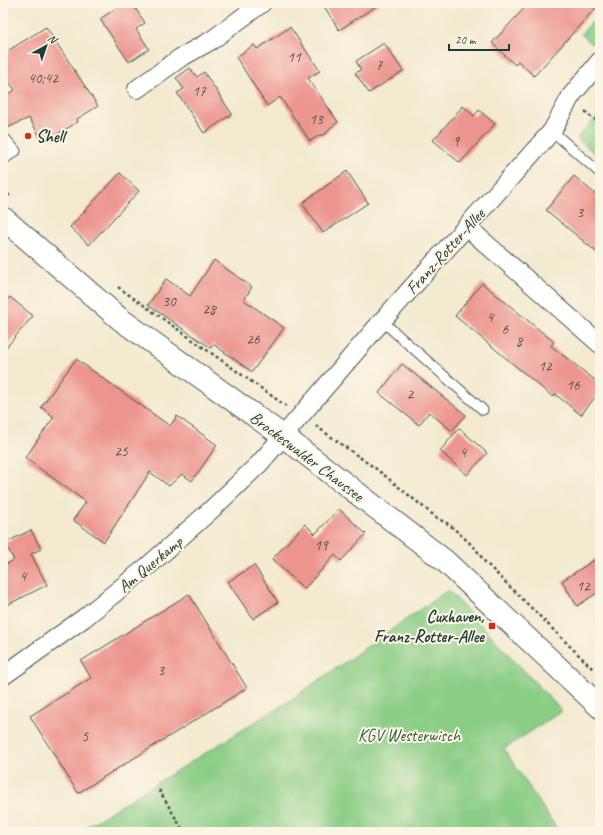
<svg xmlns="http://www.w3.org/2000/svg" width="603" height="835" font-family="Caveat,sans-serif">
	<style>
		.green { fill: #8acd85; stroke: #54855c }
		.building { fill: #ec948e }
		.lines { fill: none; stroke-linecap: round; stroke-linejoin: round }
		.service-casing { stroke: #3f574b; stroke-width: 11 }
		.minor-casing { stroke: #3f574b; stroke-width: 20 }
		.tertiary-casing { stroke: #3f574b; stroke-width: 24 }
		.path { stroke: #3f574b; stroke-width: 2.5; stroke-dasharray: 3 3; stroke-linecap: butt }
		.service { stroke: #fff; stroke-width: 9 }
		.minor { stroke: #fff; stroke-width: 18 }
		.tertiary { stroke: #fff; stroke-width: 22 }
		.poi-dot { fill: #c8321e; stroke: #fcf5e5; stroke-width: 1.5 }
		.labels { text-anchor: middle; stroke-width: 4; stroke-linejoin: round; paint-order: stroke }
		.number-label { font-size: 15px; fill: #52534a }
		.poi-label { font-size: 17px; font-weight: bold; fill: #1f3d34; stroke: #fcf5e5; text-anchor: start }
		.street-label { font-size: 17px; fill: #1f3d34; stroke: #fcf5e5 }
		.park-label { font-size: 17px; fill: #345a44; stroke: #fcf5e5 }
	</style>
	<rect width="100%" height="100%" fill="#fcf5e5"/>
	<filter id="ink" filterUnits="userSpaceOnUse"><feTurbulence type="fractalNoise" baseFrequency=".025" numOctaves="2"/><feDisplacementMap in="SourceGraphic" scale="8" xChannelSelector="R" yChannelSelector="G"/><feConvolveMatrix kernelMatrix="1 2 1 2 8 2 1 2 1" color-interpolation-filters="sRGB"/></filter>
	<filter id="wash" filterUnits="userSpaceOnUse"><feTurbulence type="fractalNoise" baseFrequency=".012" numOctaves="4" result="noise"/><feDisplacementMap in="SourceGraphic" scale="16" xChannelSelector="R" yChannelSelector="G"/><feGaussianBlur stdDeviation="0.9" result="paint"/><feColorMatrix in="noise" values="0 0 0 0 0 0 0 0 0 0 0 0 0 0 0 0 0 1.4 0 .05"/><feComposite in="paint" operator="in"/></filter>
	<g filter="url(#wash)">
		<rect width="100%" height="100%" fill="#f3ead0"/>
		<path class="green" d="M600 14V35L592 44 581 34Z
			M600 113V158L577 138Z
			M448 590 562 711 504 749 559 832H78L289 701Z"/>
		<g id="blocks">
			<path class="building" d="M124 3H132L145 23 136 29 149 49 129 62 100 19Z
				M322 3H381L339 30Z
				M529 3H600L534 76 518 61 515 65 492 43Z
				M46 27 98 106 77 119 78 122 54 136 53 132 41 138 29 118 3 130V97L15 90 3 74 6 52Z
				M290 27 320 71 308 78 338 122 330 128 326 134 318 136 310 141 280 97 267 106 236 57 254 45 257 49Z
				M384 43 403 71 369 93 355 73 361 70 356 61Z
				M190 68 197 77 204 72 232 114 204 133 177 93 184 89 176 78Z
				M463 106 474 116 479 110 495 124 460 163 433 140Z
				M347 171 368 203 323 233 302 203Z
				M120 173 139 191 89 245 70 227Z
				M574 176 600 198V255L546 210Z
				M214 260 252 287 244 300 284 328 252 372 213 344 211 348 148 305 166 279 190 296Z
				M482 283 554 342 551 346 600 384V391L581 415 555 394 553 397 455 316Z
				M10 297 33 316 3 351V305Z
				M76 359 170 426 177 416 217 445 192 481 182 474 169 486 150 472 104 542 73 520 86 502 25 458 54 417 41 407Z
				M402 364 466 415 452 431 429 412 419 425 379 393Z
				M459 428 487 453 467 475 440 451Z
				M339 509 366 534 341 561 335 555 304 589 272 559 305 524 315 534Z
				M31 530 41 549 31 554 47 585 3 607V566L14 560 5 543Z
				M600 556V591L577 606 562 581Z
				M254 565 278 602 253 619 228 582Z
				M189 594 247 688 78 793 30 716 91 678 81 661Z"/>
		</g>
	</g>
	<g filter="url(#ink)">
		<use href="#blocks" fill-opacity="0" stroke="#3f574b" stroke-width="1"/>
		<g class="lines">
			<g class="service-casing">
				<path id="service" d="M552 131 600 173
					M3 136 16 151 3 160
					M382 321 483 410"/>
			</g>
			<g class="minor-casing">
				<path id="minor" d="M137 89 180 58 212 40 262 3
					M467 227 600 344
					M3 676 84 618 148 566 211 510 260 463 382 321 552 131 571 96 600 61"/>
			</g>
			<g class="tertiary-casing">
				<path id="tertiary" d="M3 218 120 319 283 436 445 561 600 707"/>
			</g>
			<path class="path" d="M585 111 592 118 600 122
				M3 190 12 198
				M118 287 286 406
				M316 426 379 471 437 518 450 525 475 548 485 562 594 670
				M159 790 184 832
				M598 832 600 831"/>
			<use href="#service" class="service"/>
			<use href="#minor" class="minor"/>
			<use href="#tertiary" class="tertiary"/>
		</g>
	</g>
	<g class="poi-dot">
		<circle cx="28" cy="136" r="4"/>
		<rect x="488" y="622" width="8" height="8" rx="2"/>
	</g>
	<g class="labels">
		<g class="number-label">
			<text x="294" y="62">11</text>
			<text x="379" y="70">7</text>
			<text x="43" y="83">40;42</text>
			<text x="199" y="96">17</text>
			<text x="316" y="124">13</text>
			<text x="456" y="146">9</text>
			<text x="580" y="217">3</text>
			<text x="169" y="306">30</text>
			<text x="209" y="314">28</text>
			<text x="490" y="322">4</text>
			<text x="505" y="334">6</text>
			<text x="253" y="344">26</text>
			<text x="519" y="346">8</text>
			<text x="545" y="371">12</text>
			<text x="573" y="390">16</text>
			<text x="410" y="399">2</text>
			<text x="121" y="456">25</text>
			<text x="463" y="457">4</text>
			<text x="321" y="550">19</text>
			<text x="23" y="581">4</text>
			<text x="583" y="591">12</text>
			<text x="161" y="675">3</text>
			<text x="85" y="741">5</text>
		</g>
		<g class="poi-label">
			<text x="36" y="142">Shell</text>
			<text x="484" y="622" text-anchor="end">Cuxhaven,<tspan x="484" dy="20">Franz-Rotter-Allee</tspan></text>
		</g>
		<g class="street-label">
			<text transform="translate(445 251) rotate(-48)" y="6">Franz-Rotter-Allee</text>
			<text transform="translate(307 456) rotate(37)" y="6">Brockeswalder Chaussee</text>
			<text transform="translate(150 564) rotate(-40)" y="6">Am Querkamp</text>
		</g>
		<g class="park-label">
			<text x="409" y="741">KGV Westerwisch</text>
		</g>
	</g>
	<rect width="603" height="835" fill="none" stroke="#fcf5e5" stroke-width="16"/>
	<g transform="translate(46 46) rotate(40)" stroke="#fcf5e5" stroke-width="3" paint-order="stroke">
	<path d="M0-3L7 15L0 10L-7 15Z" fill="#1f3d34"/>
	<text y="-6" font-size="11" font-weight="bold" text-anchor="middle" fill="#1f3d34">N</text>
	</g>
	<path d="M449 44v6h60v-6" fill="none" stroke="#1f3d34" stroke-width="2"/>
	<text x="455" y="44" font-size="12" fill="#1f3d34" stroke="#fcf5e5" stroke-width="3" paint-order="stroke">20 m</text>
</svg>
